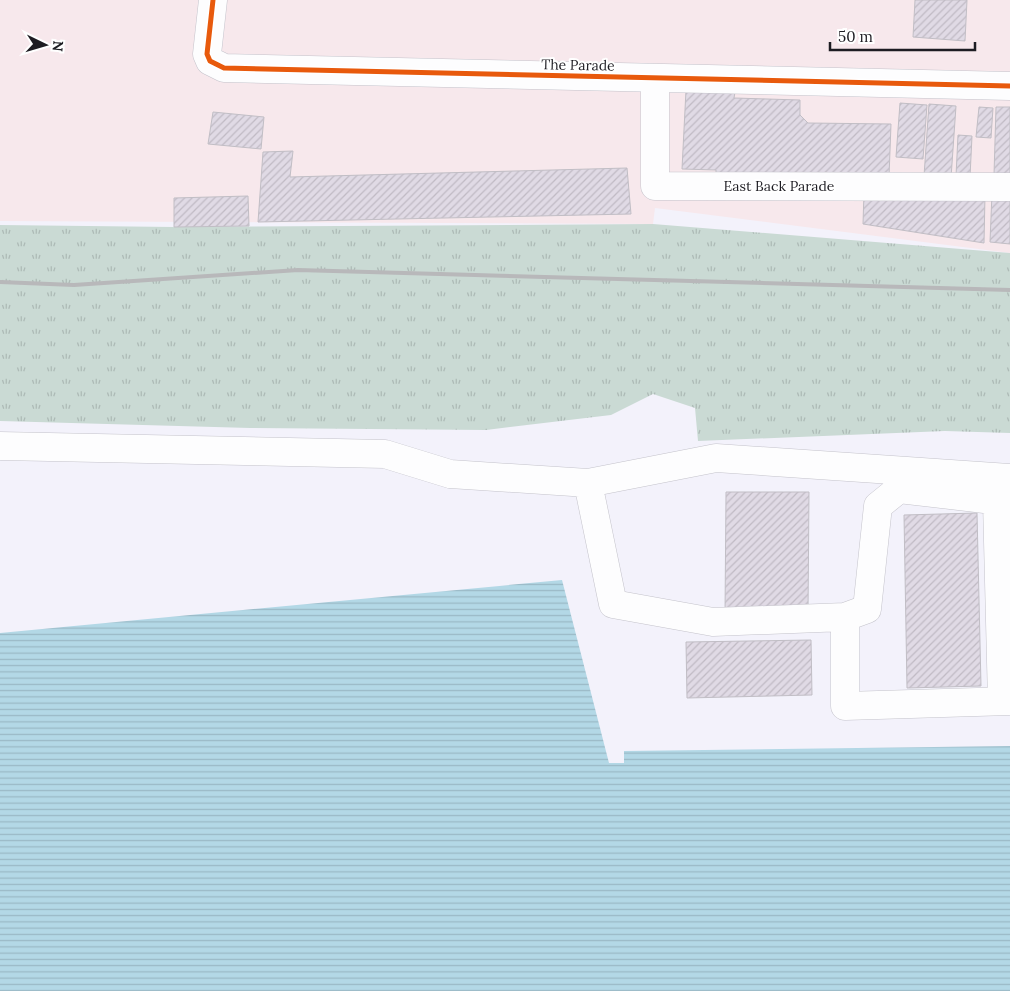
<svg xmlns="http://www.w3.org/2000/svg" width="1010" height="991" font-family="Lora,serif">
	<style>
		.industrial { fill: #f7e8ec }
		.grass { fill: url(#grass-tufts) }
		.water { fill: url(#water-rules) }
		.building { fill: url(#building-hatch); stroke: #c1bec5 }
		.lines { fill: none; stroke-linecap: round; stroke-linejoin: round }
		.minor-casing { stroke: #c4c3cb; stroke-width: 29 }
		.minor { stroke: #fdfdfe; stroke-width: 28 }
		.rail { stroke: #b8b8ba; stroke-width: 4 }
		.cycleway-casing { stroke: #fff; stroke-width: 8 }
		.cycleway { stroke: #e8590c; stroke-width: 5 }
		.labels { text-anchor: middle; stroke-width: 4; stroke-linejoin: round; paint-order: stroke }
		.street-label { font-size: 14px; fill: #1d1c22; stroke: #fff }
	</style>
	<defs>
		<pattern id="grass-tufts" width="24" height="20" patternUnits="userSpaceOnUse" patternTransform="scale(1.25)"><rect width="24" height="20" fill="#cadad4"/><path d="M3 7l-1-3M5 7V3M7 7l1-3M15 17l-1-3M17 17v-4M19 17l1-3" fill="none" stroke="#adbab6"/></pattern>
		<pattern id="water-rules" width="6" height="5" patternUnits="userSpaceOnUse" patternTransform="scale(1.25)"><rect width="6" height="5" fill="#b3d8e6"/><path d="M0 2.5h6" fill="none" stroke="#9ab9c5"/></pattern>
		<pattern id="building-hatch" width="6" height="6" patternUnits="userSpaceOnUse" patternTransform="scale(1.25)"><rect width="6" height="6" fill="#e0dae5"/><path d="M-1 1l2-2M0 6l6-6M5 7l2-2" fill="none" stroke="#c0bac4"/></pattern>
	</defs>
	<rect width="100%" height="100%" fill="#f3f2fb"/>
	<path class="industrial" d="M0 0H1010V253L655 208 653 224 0 221Z"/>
	<path class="grass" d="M653 224 1010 253V433L945 431 698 441 695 408 653 394 611 415 486 430 250 428 0 421V225L174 227Z"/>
	<path class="water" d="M562 580 609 763H624V751L1010 746V991H0V633Z"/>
	<path class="building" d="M915 0H967L965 41 913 37Z
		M686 90 735 92 734 98 800 100V115L808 123 891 124 889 177 716 175V170L682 169Z
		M900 103 927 105 923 159 896 157Z
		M929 104 956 106 951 178 924 176Z
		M979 107 993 108 991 138 976 137Z
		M996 107H1010V175H994Z
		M213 112 264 117 261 149 208 144Z
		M958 135 972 136 970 177 956 176Z
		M293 151 290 177 627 168 631 214 258 222 263 152Z
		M864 192 985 195 984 243 863 224Z
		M992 193 1010 194V244L990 242Z
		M248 196 249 226 174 227V198Z
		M726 492H809L808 614H725Z
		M977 513 981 686 907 688 904 515Z
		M811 640 812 695 687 698 686 642Z"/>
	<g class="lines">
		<g class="minor-casing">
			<path id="minor" d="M213 0 207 54 210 61 224 68 1010 86
				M655 78V186L1010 187
				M0 446 385 454 450 474 588 483 716 458 1010 478
				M588 483 613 604 713 622 845 617 867 609 878 506 899 489 1010 502
				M997 501 1002 701
				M845 617V706L1010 701"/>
		</g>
		<use href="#minor" class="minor"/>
		<path class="rail" d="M0 282 74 285 298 270 1010 290"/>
		<g class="cycleway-casing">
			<path id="cycleway" d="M213 0 207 54 210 61 224 68 1010 86"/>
		</g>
		<use href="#cycleway" class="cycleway"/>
	</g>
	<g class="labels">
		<g class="street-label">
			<text transform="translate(578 65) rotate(1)" y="5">The Parade</text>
			<text x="779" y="191">East Back Parade</text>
		</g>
	</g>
	<g transform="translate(45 45) rotate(95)" stroke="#ffffff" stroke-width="4" paint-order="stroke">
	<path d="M0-4L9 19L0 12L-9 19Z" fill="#1d1c22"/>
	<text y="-8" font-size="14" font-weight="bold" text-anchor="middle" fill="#1d1c22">N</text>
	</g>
	<path d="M830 42v8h145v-8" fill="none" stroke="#1d1c22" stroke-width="2.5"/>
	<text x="838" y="42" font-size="15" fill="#1d1c22" stroke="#ffffff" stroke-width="4" paint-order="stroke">50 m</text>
</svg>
